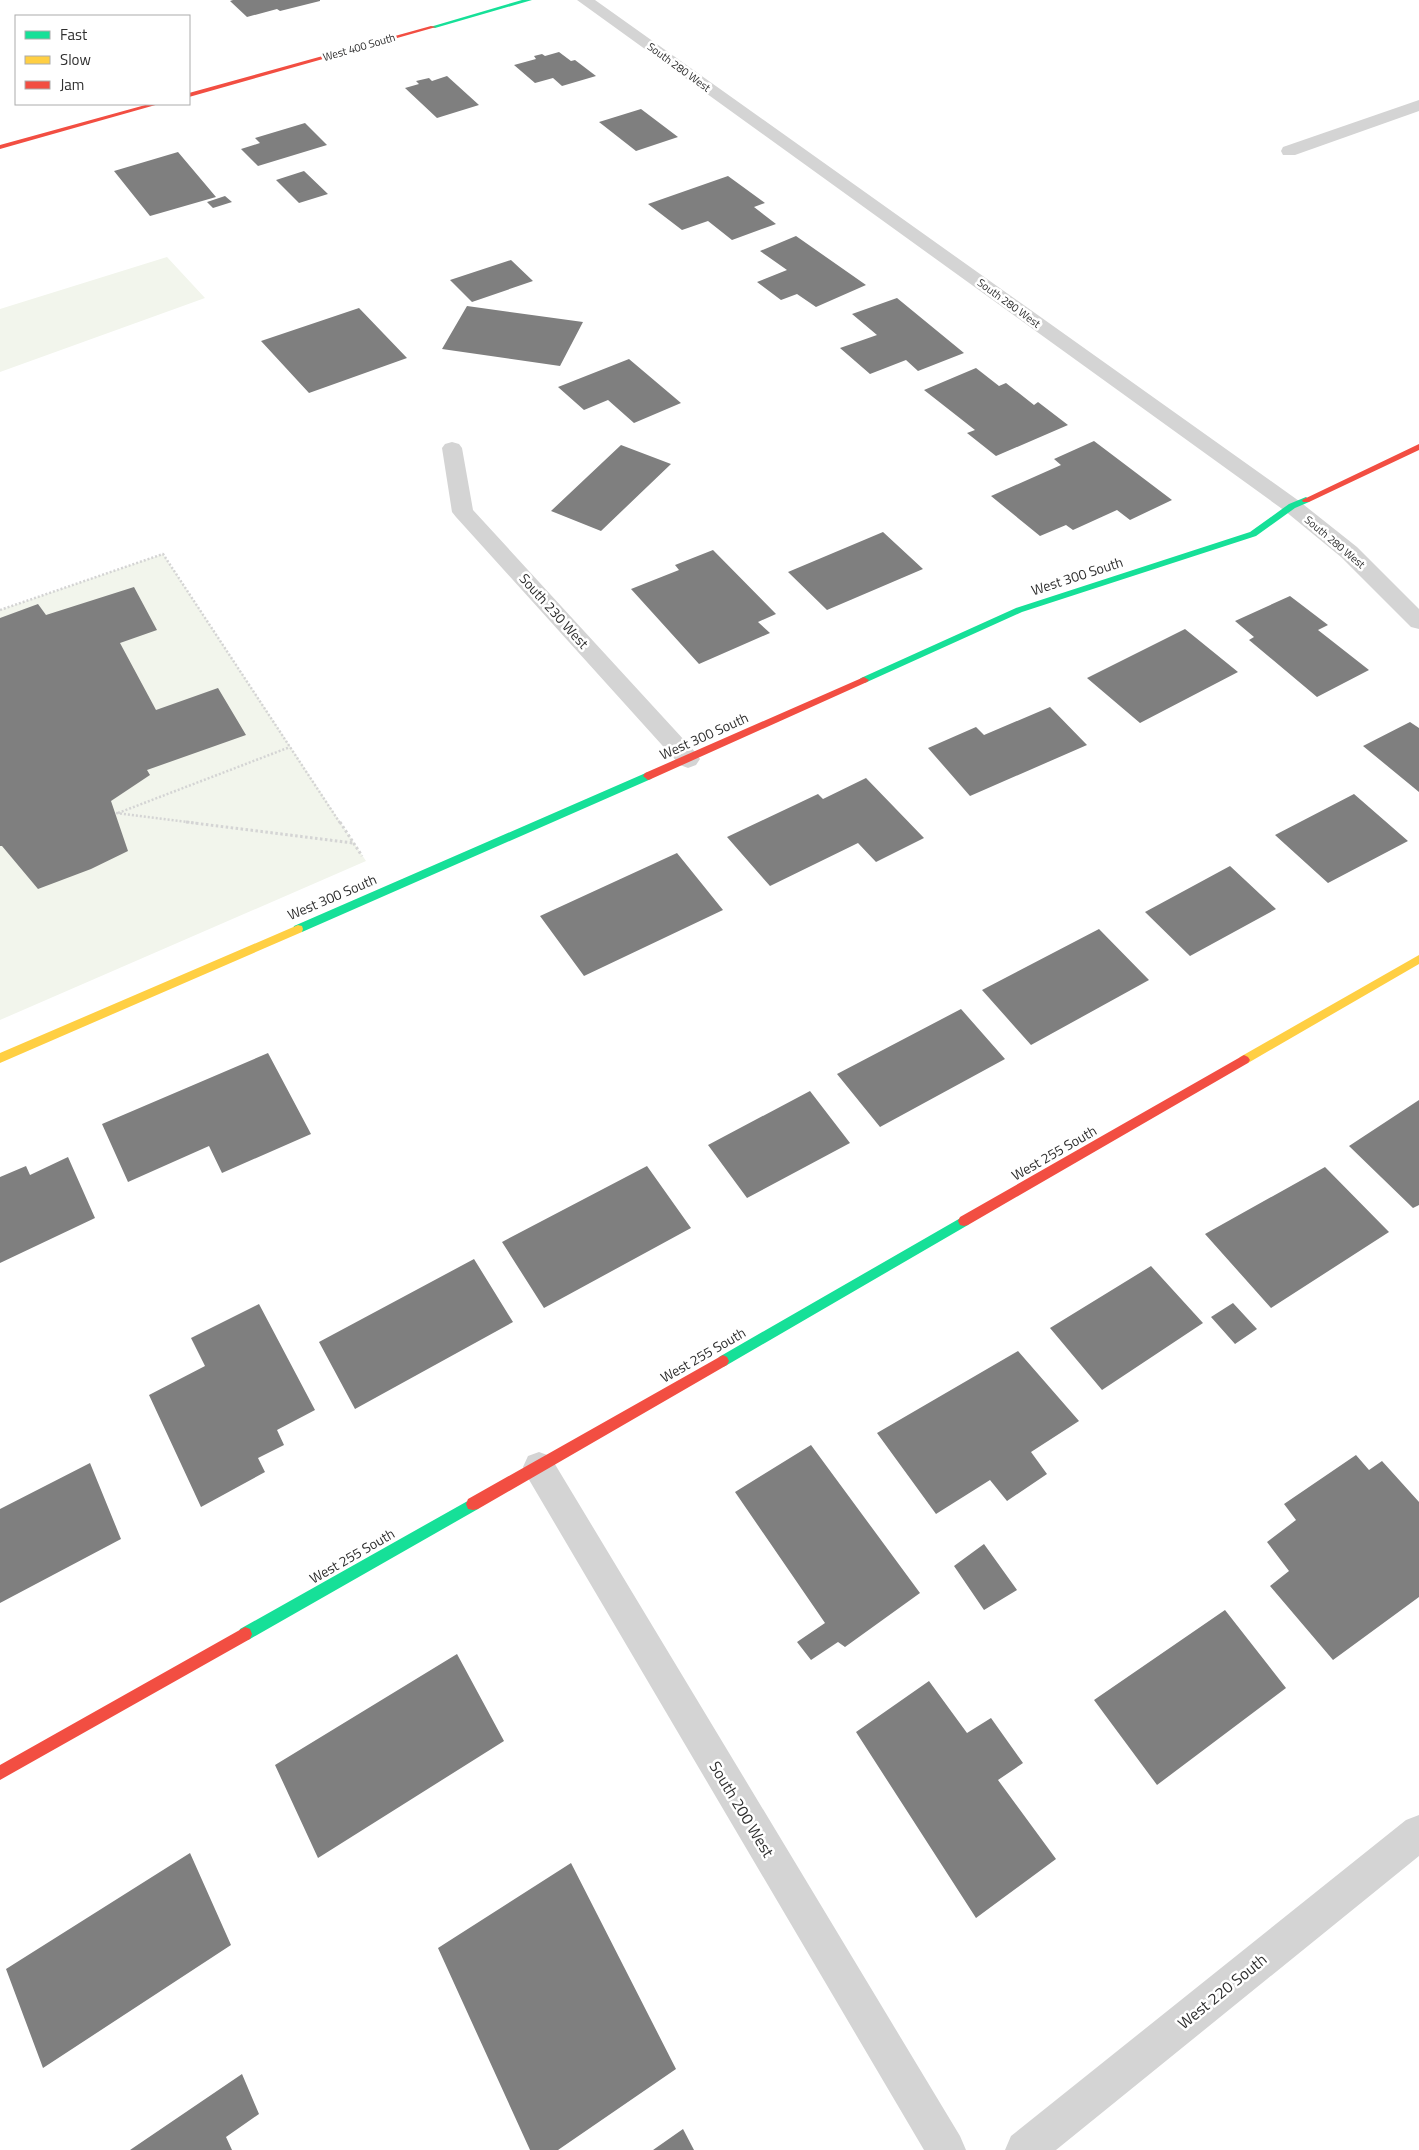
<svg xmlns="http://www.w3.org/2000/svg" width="1419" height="2150" font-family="'Titillium Web',sans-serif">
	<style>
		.green { fill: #f2f5ec }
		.building { fill: #7f7f7f }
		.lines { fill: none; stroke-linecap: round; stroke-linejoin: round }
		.path-far1 { stroke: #d4d4d4; stroke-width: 2.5; stroke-dasharray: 2 2; stroke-linecap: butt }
		.path { stroke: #d4d4d4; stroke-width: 3; stroke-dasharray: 2.5 2.5; stroke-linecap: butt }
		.lane { fill: #d4d4d4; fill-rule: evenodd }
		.street { fill: #d4d4d4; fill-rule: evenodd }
		.fast { fill: #16e098; fill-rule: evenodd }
		.slow { fill: #ffcf43; fill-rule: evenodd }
		.jam { fill: #f24e42; fill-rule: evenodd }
		.labels { text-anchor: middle; stroke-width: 5; stroke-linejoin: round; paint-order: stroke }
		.far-street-label { font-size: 11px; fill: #2f2f2f; stroke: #fff }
		.street-label { font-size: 14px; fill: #2f2f2f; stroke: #fff }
		.near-street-label { font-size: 16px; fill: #2f2f2f; stroke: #fff }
	</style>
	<rect width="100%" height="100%" fill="#fff"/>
	<path class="green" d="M167 257 205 298 0 372V309Z
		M163 554 366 861 0 1020V610Z"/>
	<path class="building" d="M233 0H320V1L280 11 277 9 247 17 230 1Z
		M559 52 571 61 575 60 596 76 562 86 553 78 535 83 514 65 536 59 534 56 542 54 545 56Z
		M447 76 479 105 437 118 405 88 419 84 416 81 429 78 432 81Z
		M641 109 678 137 636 151 599 122Z
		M305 123 327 145 258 166 241 149 260 143 255 138Z
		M178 152 216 197 150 216 114 171Z
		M304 171 328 194 299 203 276 180Z
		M728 176 765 203 754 207 776 224 732 240 708 221 682 230 648 204Z
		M225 196 232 202 213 208 207 202Z
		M796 236 866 285 816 307 797 294 781 300 757 282 787 270 760 251Z
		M511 260 533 281 472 302 450 280Z
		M897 298 964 353 918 371 906 360 870 374 840 348 877 335 852 314Z
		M467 306 583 322 560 366 442 349Z
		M359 308 407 358 309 393 261 341Z
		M629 359 681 403 634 423 608 400 584 410 558 387Z
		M976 368 999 386 1006 383 1034 405 1038 402 1068 425 996 456 967 433 975 430 924 390Z
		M1094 441 1172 500 1130 520 1117 510 1073 530 1066 525 1040 536 991 496 1061 465 1054 459Z
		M621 445 671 464 601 531 551 511Z
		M883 532 923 569 827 610 788 572Z
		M713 550 776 614 758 622 770 633 699 664 631 589 679 570 675 565Z
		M134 587 157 630 120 643 156 710 218 688 246 735 147 770 150 775 111 801 128 851 91 869 38 889 2 846H0V618L38 604 46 615Z
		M1290 596 1328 625 1318 630 1369 670 1317 697 1249 640 1254 637 1235 621Z
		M1185 629 1238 672 1140 723 1087 678Z
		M1050 707 1087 745 970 796 928 748 976 727 984 735Z
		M1410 722 1419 728V792L1363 746Z
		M866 778 924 838 876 862 858 843 770 886 727 837 818 794 823 799Z
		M1354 794 1408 841 1328 883 1275 835Z
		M677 853 723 910 584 976 540 916Z
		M1230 866 1276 909 1190 956 1145 912Z
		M1099 929 1149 980 1031 1045 982 990Z
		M961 1009 1005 1059 880 1127 837 1074Z
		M268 1053 311 1134 222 1173 209 1146 128 1182 102 1124Z
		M810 1091 850 1143 747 1198 708 1145Z
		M1419 1100V1205L1413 1208 1349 1146Z
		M68 1157 95 1218 0 1263V1177L26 1166 30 1175Z
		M647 1166 691 1228 544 1308 502 1242Z
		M1325 1167 1389 1232 1271 1308 1205 1234Z
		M474 1259 513 1322 355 1409 319 1342Z
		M1151 1266 1203 1323 1102 1390 1050 1328Z
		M1233 1303 1257 1329 1235 1344 1211 1317Z
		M259 1304 315 1410 277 1430 284 1445 258 1458 265 1472 201 1507 149 1395 205 1366 191 1338Z
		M1018 1351 1079 1421 1031 1452 1047 1474 1007 1501 990 1480 936 1514 877 1433Z
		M811 1445 920 1593 845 1647 838 1642 811 1660 797 1642 825 1623 735 1492Z
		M1356 1455 1369 1470 1382 1461 1419 1502V1597L1333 1660 1270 1586 1289 1571 1267 1542 1296 1520 1284 1504Z
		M90 1463 121 1539 0 1603V1509Z
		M984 1544 1017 1590 984 1610 954 1566Z
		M1225 1610 1286 1688 1157 1785 1094 1700Z
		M457 1654 504 1741 318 1858 275 1765Z
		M929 1681 967 1733 991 1718 1023 1763 998 1780 1056 1859 976 1918 856 1732Z
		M190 1853 231 1945 43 2068 6 1969Z
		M571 1863 676 2069 558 2150H530L438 1948Z
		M242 2074 259 2114 226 2137 232 2150H130Z
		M683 2129 694 2150H653Z"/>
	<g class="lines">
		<path class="path-far1" d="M0 610 163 554 340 823
			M116 813 196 823
			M118 813 290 747"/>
		<path class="path" d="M186 822 353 843
			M340 822 362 856"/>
		<path class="lane" d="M1419 100V111L1295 155H1283L1281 151 1283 147Z"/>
		<path class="street" d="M577 0H595L1299 501 1357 547 1419 609V629L1411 627 1341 557 1285 511Z
			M452 442 459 444 462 448 473 510 696 753 700 759 696 765 688 768 680 765 456 517 452 512 442 448 445 444Z
			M539 1452 550 1456 960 2136 966 2150H924L528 1478 523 1467 528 1456Z
			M1419 1815V1856L1056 2150H1005L1011 2136 1406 1820Z"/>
		<path class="fast" d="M522 0H532L435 28 430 27Z
			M1306 497 1310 500 1309 502 1295 508 1256 536 1022 612 867 682 864 683 859 680 861 678 1016 608 1250 532 1289 504Z
			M648 772 653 776 651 779 302 932H294L293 929 294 926Z
			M964 1216 968 1217 970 1221 968 1225 727 1365 723 1367 719 1365 717 1361 719 1357Z
			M473 1498 478 1499 480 1504 478 1509 250 1639 245 1641 240 1639 238 1634 240 1629Z"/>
		<path class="slow" d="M298 925 302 926 303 929 302 932 0 1063V1053Z
			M1419 955V964L1248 1063H1240L1238 1060 1240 1057Z"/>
		<path class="jam" d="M431 26 436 27 189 97V93Z
			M149 104H159L0 149V145Z
			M1419 444V450L1309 502H1303L1302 500Z
			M864 677 869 680 867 682 651 779 648 780 643 776 645 773Z
			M1244 1055 1248 1057 1250 1060 1248 1063 968 1225 964 1226 960 1225 958 1221 960 1217Z
			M723 1355 727 1357 729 1361 727 1365 478 1509 473 1510 468 1509 466 1504 468 1499Z
			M245 1627 250 1629 252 1634 250 1639 0 1780V1765Z"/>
	</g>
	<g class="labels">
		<g class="far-street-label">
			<text transform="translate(359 47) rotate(-16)" y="4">West 400 South</text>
			<text transform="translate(679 67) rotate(36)" y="4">South 280 West</text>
			<text transform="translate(1009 303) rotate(36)" y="4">South 280 West</text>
			<text transform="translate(1335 542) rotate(40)" y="4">South 280 West</text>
		</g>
		<g class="street-label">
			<text transform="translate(1077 576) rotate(-18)" y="5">West 300 South</text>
			<text transform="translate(554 611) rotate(48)" y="5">South 230 West</text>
			<text transform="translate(704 736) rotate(-24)" y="5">West 300 South</text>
			<text transform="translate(332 897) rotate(-23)" y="5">West 300 South</text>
			<text transform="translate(1054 1153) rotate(-30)" y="5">West 255 South</text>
			<text transform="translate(703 1355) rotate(-30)" y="5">West 255 South</text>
			<text transform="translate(352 1556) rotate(-30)" y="5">West 255 South</text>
		</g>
		<g class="near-street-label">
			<text transform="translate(742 1809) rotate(59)" y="6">South 200 West</text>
			<text transform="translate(1222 1991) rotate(-39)" y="6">West 220 South</text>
		</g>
	</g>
	<rect x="15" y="15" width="175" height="90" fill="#ffffff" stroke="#acacac"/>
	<rect x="25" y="31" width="25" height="8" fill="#16e098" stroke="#acacac"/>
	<text x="60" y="40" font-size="15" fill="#2f2f2f">Fast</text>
	<rect x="25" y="56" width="25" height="8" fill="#ffcf43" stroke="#acacac"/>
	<text x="60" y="65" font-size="15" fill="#2f2f2f">Slow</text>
	<rect x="25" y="81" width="25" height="8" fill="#f24e42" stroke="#acacac"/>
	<text x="60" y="90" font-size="15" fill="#2f2f2f">Jam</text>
</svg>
